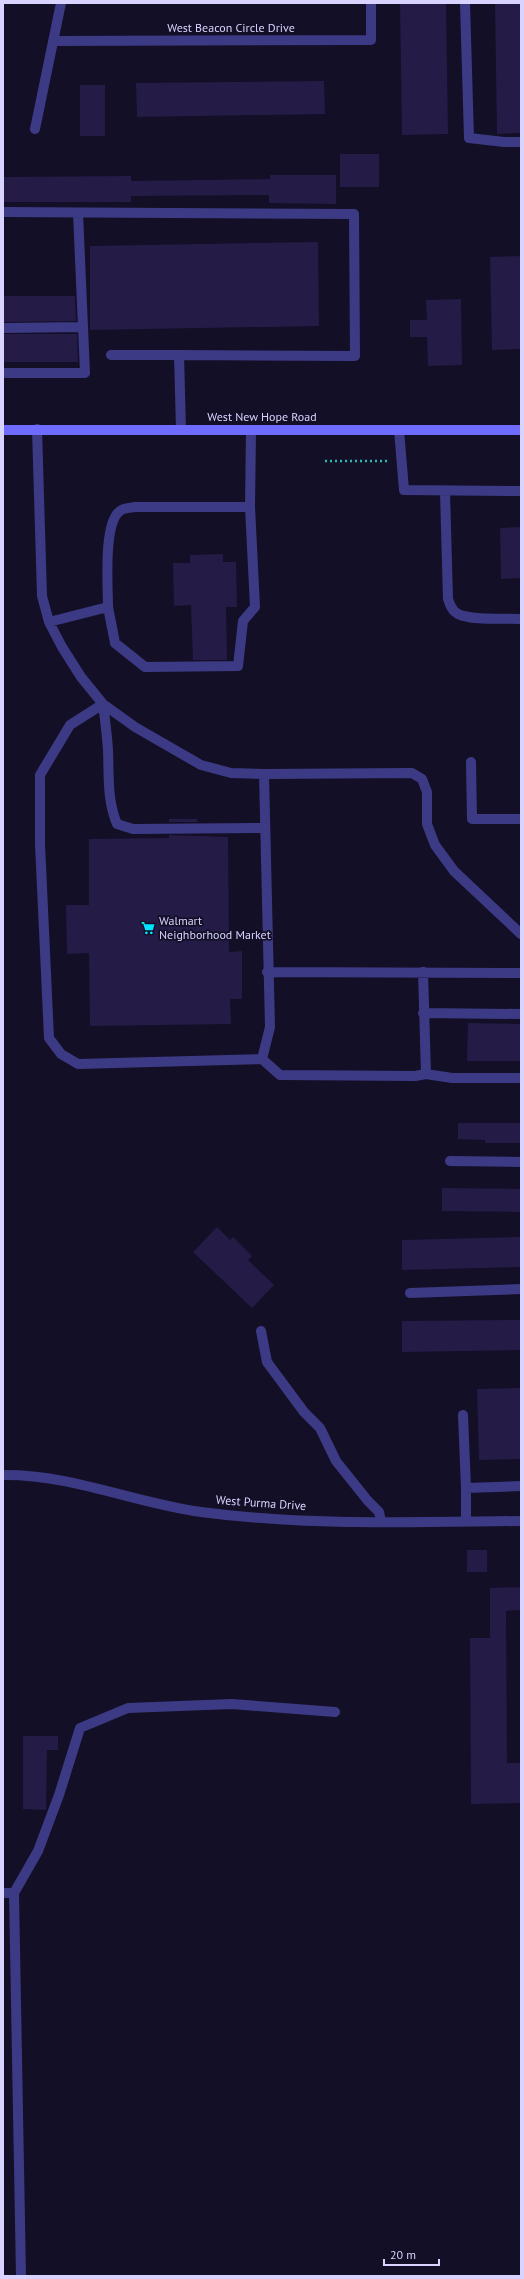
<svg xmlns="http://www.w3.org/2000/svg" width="524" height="2279" font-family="'PT Sans',sans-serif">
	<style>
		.building { fill: #241b47 }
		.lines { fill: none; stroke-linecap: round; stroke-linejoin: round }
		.path { stroke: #2fb8b0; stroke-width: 2.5; stroke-dasharray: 2 3; stroke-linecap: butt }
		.service { stroke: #3d3a85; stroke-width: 10 }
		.minor { stroke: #3d3a85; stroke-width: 10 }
		.secondary { stroke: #6f6bff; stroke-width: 10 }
		.labels { text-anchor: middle; stroke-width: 3.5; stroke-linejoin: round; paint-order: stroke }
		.street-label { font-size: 12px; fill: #d9d4ff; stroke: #130f26 }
		.poi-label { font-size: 12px; fill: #d9d4ff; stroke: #130f26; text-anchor: start }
	</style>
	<rect width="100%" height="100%" fill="#130f26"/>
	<path class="building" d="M400 3H446L448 134 402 135Z
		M495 3H521V133L497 134Z
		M324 81 325 114 137 117 136 83Z
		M80 85H105V136H80Z
		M340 154H379V187H340Z
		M270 175H336V204L269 203V195L131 196V202H3V177L131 176V181L270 179Z
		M318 242 319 326 90 330V246Z
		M521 256V349L492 350 490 257Z
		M3 296H75L76 321 3 322Z
		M461 299 462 365 428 366 427 337H410V320H427L426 300Z
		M3 334H77L78 362H3Z
		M521 527V578L501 579 500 528Z
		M223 554V562H236L237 607H226L227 660H193L191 605 174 606 173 563H190V555Z
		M169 819H197V822H169Z
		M169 835 228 837 229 952 242 951V999H230L231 1024 90 1026 89 953 67 954 66 905H89V839L169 838Z
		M468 1023 521 1024V1061H467Z
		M458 1123H521V1143H485V1140L458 1139Z
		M442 1188 521 1189V1212L442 1211Z
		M217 1227 230 1240 233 1237 252 1256 248 1260 274 1285 252 1308 193 1252Z
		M521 1237V1267L402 1270V1240Z
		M521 1320V1350L402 1352V1321Z
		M521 1388V1459L479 1460 477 1389Z
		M467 1550H487V1572H467Z
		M521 1587V1610L506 1611 507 1763H521V1803L471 1804 470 1638H490V1588Z
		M23 1736H58V1750H47L46 1810 23 1809Z"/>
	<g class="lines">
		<path class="path" d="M325 461H389"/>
		<path class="service" d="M465 3 469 138 504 142H521
			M3 212 354 214 355 356 179 355 181 430
			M3 328 83 327
			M111 355H179
			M3 373H85L78 213
			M37 429 42 596 49 622 62 647 81 677 103 704 135 727 201 765 231 773 264 774 412 773 422 779 427 792V824L435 845 454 871 521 934
			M399 430 404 490 521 491
			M445 492 448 599C450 605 452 611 458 614 472 621 505 618 521 619
			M108 607 115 643 145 667 238 666 243 621 255 607 250 507
			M49 622 108 607C108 587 103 523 120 511 123 508 130 508 135 507H250L251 430
			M471 762 472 819H521
			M265 828 133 829 117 824C107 800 109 776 108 750 107 735 105 719 103 704L70 725 40 775V844L49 1038 61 1054 78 1064 262 1059 280 1075 415 1076 426 1074 423 972
			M267 972 521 973
			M423 1013 521 1014
			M262 1059 270 1027 264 774
			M426 1074 452 1078H521
			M450 1161 521 1162
			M410 1293 521 1289
			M261 1331 267 1362 304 1412 320 1428 336 1461 368 1501 379 1512 381 1521
			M463 1415 466 1488
			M466 1521V1488L521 1486
			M3 1893H14L38 1851 59 1795 80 1728 128 1708 232 1704 335 1712
			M14 1893 21 2276"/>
		<path class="minor" d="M54 41 371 40V3
			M35 129 61 3
			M3 1475C70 1474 135 1503 201 1512 307 1526 415 1522 521 1521"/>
		<path class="secondary" d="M3 430H521"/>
	</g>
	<defs>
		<g id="supermarket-bare" transform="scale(1.08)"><path d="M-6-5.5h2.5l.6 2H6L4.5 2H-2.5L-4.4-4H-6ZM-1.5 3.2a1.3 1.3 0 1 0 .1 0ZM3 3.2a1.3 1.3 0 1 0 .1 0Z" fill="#00e5ff" stroke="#130f26" stroke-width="2.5" paint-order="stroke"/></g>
	</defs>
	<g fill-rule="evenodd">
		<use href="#supermarket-bare" x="148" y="928"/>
	</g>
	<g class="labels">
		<g class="street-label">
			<text x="231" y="32">West Beacon Circle Drive</text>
			<text x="262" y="421">West New Hope Road</text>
			<text transform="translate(261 1503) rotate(4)" y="4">West Purma Drive</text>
		</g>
		<g class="poi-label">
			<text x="159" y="925">Walmart<tspan x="159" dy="14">Neighborhood Market</tspan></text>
		</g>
	</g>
	<rect width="524" height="2279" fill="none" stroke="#d9d4ff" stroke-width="8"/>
	<path d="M384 2259v6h55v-6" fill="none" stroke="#d9d4ff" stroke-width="2"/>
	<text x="390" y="2259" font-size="12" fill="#d9d4ff" stroke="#130f26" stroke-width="3" paint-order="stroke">20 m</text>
</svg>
